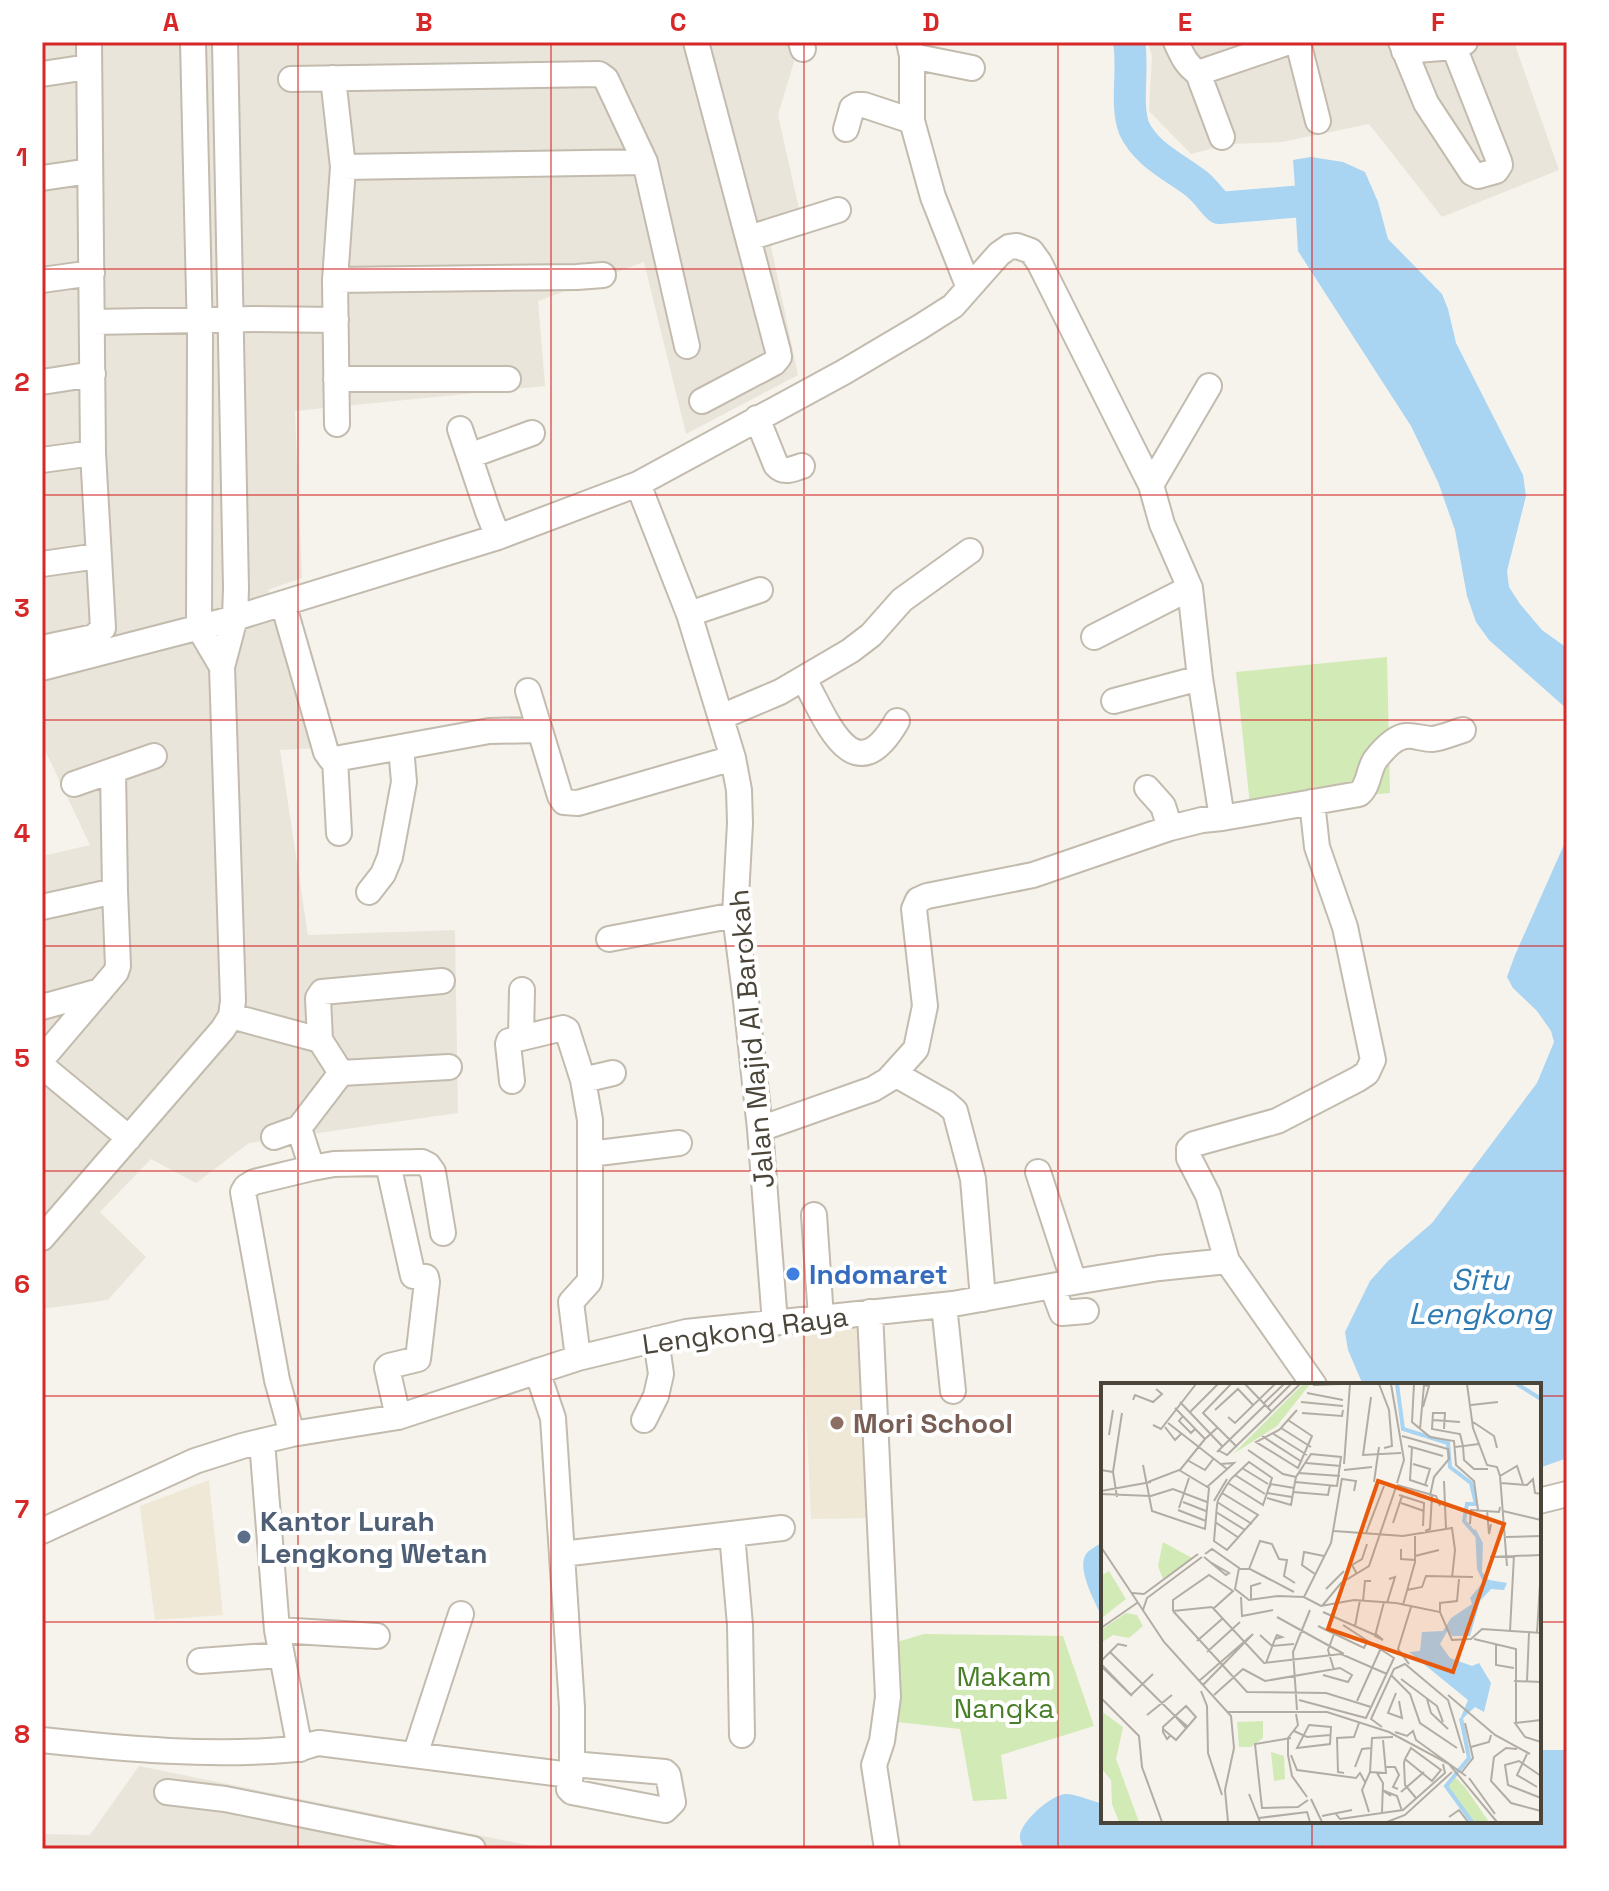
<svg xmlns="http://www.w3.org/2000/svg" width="1609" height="1891" font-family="'Space Grotesk',sans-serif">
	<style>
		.residential { fill: #eae5da }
		.education { fill: #efe8d6 }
		.green { fill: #d2eab5 }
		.water { fill: #a9d4f2 }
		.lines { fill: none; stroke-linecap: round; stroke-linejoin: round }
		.river { stroke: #a9d4f2; stroke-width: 32 }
		.minor-casing { stroke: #c2bbae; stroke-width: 28 }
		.minor { stroke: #fff; stroke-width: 24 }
		.grid { fill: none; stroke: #d62828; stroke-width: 2; stroke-opacity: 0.55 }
		.shop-dot { fill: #3f7fe0; stroke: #fff; stroke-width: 3 }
		.education-dot { fill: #8d6e63; stroke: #fff; stroke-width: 3 }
		.service-dot { fill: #5c6f8a; stroke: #fff; stroke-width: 3 }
		.labels { text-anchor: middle; stroke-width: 8; stroke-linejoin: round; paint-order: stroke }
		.street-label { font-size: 28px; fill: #4b4439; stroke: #fff }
		.shop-label { font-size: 28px; font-weight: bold; fill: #366cbe; stroke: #fff; text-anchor: start }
		.education-label { font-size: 28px; font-weight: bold; fill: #785e54; stroke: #fff; text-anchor: start }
		.service-label { font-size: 28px; font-weight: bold; fill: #4e5e75; stroke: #fff; text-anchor: start }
		.park-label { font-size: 28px; fill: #4a7f2a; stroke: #fff }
		.water-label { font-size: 30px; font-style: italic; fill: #2e7ab2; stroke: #fff }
		.inset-river { fill: none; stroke: #a9d4f2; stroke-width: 4 }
		.inset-road { fill: none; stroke: #b2ada4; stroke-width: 2 }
		.view { fill: #e8590c; fill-opacity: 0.15; stroke: #e8590c; stroke-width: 4 }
		.inset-edge { fill: none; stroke: #4b4439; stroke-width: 4 }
		.neatline { fill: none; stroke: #d62828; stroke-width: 3 }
		.grid-label { font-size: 26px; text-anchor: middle; font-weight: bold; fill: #d62828 }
	</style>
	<rect width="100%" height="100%" fill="#f6f3ec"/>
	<path class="residential" d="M42 42H821L797 52 778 115 800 213 766 222 798 375 686 434 644 262 538 301 545 386 295 411 302 578 268 590 324 748 280 750 308 935 455 930 458 1113 249 1143 196 1183 151 1159 100 1212 146 1257 108 1300 42 1309V856L90 845 42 744Z
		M1148 42H1514L1559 170 1442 217 1369 124 1282 142 1229 144 1191 154 1149 111 1152 56Z
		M139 1766 547 1849H42V1834L90 1835Z"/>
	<path class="education" d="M863 1324 871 1518 811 1519 802 1329Z
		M209 1480 223 1615 155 1620 140 1506Z"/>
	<path class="green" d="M1387 657 1390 793 1250 805 1236 672Z
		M924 1634 1063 1636 1094 1726 1001 1755 1007 1799 973 1801 960 1729 897 1722V1642Z"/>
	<path class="water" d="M1311 157 1343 162 1365 172 1378 202 1388 239 1442 294 1448 309 1456 343 1523 475 1526 496 1507 571 1509 587 1520 604 1542 630 1567 648V709L1489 640 1476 622 1467 596 1455 530 1438 482 1411 426 1298 251 1296 218C1304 210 1303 202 1300 191L1295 187 1293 160Z
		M1567 838V1458L1539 1468V1385H1363L1348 1350 1345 1332 1370 1281 1388 1261 1432 1223 1537 1083 1554 1042 1551 1031 1537 1011 1513 988 1507 977 1515 955Z
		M1103 1542V1619C1096 1604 1076 1569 1086 1554 1089 1550 1098 1545 1103 1542Z
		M1539 1750H1567V1849H1025C1023 1845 1020 1843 1020 1838 1018 1824 1052 1793 1067 1794 1078 1795 1092 1801 1103 1804V1821H1539Z"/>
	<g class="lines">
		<path class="river" d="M1129 42C1134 68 1125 105 1134 128 1146 155 1177 168 1198 185 1206 192 1212 201 1219 208L1303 201 1332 218 1336 225"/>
		<g class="minor-casing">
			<path id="minor" d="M193 42 200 336 199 628 222 667
				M696 42 778 351 779 357 774 363 702 401
				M801 42 803 49
				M909 42 912 56V121L933 197 969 288
				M1176 42C1182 55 1186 65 1198 73L1222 137
				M1298 42 1318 121
				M1401 42 1426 103 1472 173 1478 176 1496 171 1500 165 1499 161 1454 47
				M1404 51 1454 47 1465 42
				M912 56 972 68
				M1198 73 1289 42
				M42 74 88 67
				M333 78 343 167 335 280 337 424
				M291 79 599 74 606 79 645 162 687 346
				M846 129 852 108 857 105H864L912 121
				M343 167 645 162
				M42 178 90 171
				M749 238 838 210
				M42 280 92 273
				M335 280 577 277 603 275
				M92 322 255 319 336 320
				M336 379H508
				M42 382 93 374
				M757 418 776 465C784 474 792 469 802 466
				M460 429 488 512 498 537
				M469 456 532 433
				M42 460 93 453
				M638 484 689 614 733 758 739 790 740 823 735 915 746 1001 760 1129 775 1323
				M1151 485 1209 386
				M42 564 98 556
				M283 603 326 752 331 759H335L339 833
				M689 614 760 590
				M1094 637 1190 588
				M42 648 94 637 103 628 93 453 89 42
				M42 668 235 618 498 537 638 484 844 372 920 327 953 306 999 254 1009 247 1017 246 1031 251 1039 262 1151 485 1162 524 1190 588 1200 678 1222 818
				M804 679C827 721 854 796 897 721
				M528 691 560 796 564 802 578 803 733 758
				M1114 701 1200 678
				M721 717 780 692 850 651 871 635 902 600 970 551
				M335 759 489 731 540 730
				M74 784 154 756
				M1147 788 1163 806 1170 828
				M369 892 383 874 390 857 404 782 401 747
				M42 907 115 891
				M609 939 735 915
				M42 1007 100 991
				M231 1016 320 1040
				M521 1037 522 990
				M42 1059 116 972 118 966 115 891 113 771
				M42 1066 129 1138
				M341 1073 320 1040 318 998 322 992 442 981
				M895 1074 946 1103 955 1111 973 1179 983 1299
				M583 1080 613 1073
				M512 1081 508 1044 509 1041 563 1028 567 1030 583 1080 590 1120V1277L589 1282 571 1302 578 1358
				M299 1128 312 1168 334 1164 422 1162 428 1165 433 1172 443 1233
				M760 1129 873 1089 888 1080 916 1049 925 1006 914 909 918 900 927 896 1033 875 1170 828 1202 820 1222 818 1359 794C1369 786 1368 771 1375 760 1382 751 1394 737 1406 736 1414 735 1423 739 1432 739 1442 738 1453 733 1463 730
				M274 1137 299 1128 341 1073 449 1067
				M590 1154 679 1143
				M388 1164 413 1276 426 1277 427 1282 418 1359 389 1366 387 1368 398 1417
				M1038 1172 1074 1282
				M814 1215 821 1318
				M42 1238 223 1029 231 1016 233 1001 222 667 235 618 236 588 225 42
				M1227 1261 1208 1195 1189 1158V1149L1194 1144 1277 1121 1358 1079 1367 1073 1373 1060 1345 927 1317 847 1312 802
				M1052 1286 1062 1313 1086 1311
				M944 1305 953 1391
				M870 1312 888 1697 882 1741 874 1765 887 1849
				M537 1371 553 1418 572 1707V1764L569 1789 572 1792 665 1810 673 1802 668 1775 665 1772 572 1764
				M644 1420 656 1396 661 1374 656 1339
				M292 1434 277 1380 243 1192 246 1187 254 1182 312 1168
				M262 1441 277 1630 300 1749
				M1539 1501 1567 1494
				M42 1531 195 1461 242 1446 292 1434 398 1417 578 1358 686 1332 953 1304 1074 1282 1159 1268 1227 1261 1314 1385
				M732 1534 740 1625 742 1735
				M562 1554 782 1528
				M277 1630 377 1636
				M200 1661 282 1655
				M42 1740C125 1749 212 1757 296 1749 304 1748 311 1744 319 1743L570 1775
				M415 1755 461 1614
				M167 1792 225 1799 473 1849"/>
		</g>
		<use href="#minor" class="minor"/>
	</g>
	<path class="grid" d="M298 42V1849M551 42V1849M804 42V1849M1058 42V1849M1312 42V1385M42 269H1567M42 495H1567M42 720H1567M42 946H1567M42 1171H1567M42 1396H1103M1539 1396H1567M42 1622H1103M1539 1622H1567M1312 1821V1849"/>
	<circle class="shop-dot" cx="793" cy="1274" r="8"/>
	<circle class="education-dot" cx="837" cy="1423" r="8"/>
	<circle class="service-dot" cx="244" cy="1537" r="8"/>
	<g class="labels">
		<g class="street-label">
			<text transform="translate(751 1039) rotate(-95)" y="10">Jalan Majid Al Barokah</text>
			<text transform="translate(745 1330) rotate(-8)" y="10">Lengkong Raya</text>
		</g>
		<g class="shop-label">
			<text x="809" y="1284">Indomaret</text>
		</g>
		<g class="education-label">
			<text x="853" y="1433">Mori School</text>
		</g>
		<g class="service-label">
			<text x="260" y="1531">Kantor Lurah<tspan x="260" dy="32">Lengkong Wetan</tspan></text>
		</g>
		<g class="park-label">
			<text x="1004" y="1686">Makam<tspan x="1004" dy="32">Nangka</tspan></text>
		</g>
		<g class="water-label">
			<text x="1480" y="1290">Situ<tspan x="1480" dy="34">Lengkong</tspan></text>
		</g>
	</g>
	<g transform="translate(1101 1383)">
		<rect width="440" height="440" fill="#f6f3ec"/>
		<path d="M202 1H209L176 43 132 71ZM62 159 91 175 62 196 57 183ZM8 188 25 216 2 234 0 193ZM25 230 36 232 42 243 28 255 12 252 0 260V247ZM0 328 22 344 15 376 38 439H18L11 421 10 397 0 385ZM162 338V355L150 364H138L136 339ZM170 369 183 373 184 396 173 398ZM352 392 364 404 388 439H369L344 404Z" fill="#d2eab5"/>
		<path d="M374 145 382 160 381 189 388 197 406 200 403 207 390 206 379 218 369 253H351L347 247 339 261 349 275 371 283 378 280 390 300 383 329 374 324 358 339 367 317 308 269 319 268 321 249 342 248 350 235 371 221 369 215 382 199 376 186Z" fill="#a9d4f2"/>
		<path class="inset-river" d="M296 1 302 46 347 60 349 84 370 100 375 121H366L363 138 376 153M416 1 440 16M360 335 368 375 345 403 371 439"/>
		<path class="inset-road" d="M130 1 102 30 136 64M144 1 171 29M278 1 288 27 291 63 283 65M290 1 303 77 296 100M313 1 311 39 329 54 353 58 355 82 373 98 377 127M366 1 372 45 386 82 396 84 399 93 406 183M212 2 239 1M206 10 242 17M270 14 262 72 300 70M32 17 34 12 52 19 61 11 55 6M79 19 121 63M200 19 242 23M162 21 183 1M370 22 397 19M322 24 328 3 323 2M74 25 104 56 117 44M166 25 190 1M114 27 137 6 152 22M89 29 117 1M201 30 241 33 242 27M82 33 78 38 90 50 94 46M127 34 134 40 174 1M187 37 211 53 197 85 155 59 178 47 180 45 187 37 196 27M332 37 359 39M372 39 393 53 396 65M67 40 126 86M52 42 60 46 95 1M64 44 74 57 81 50M180 45 210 64M319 46 323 2M343 46 344 30H332L331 46 359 51 362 63 354 64M171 50 206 72M8 52 12 27M161 53 201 79M301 53 347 66 348 76 333 94 329 113M378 61 362 63 363 77 373 86H387M307 63 342 73M311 64 309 97 327 103M117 67 126 72 199 1M116 69 164 22M153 71 147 67 182 91 195 94M86 77 104 87 113 75M205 80 240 83M243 81 249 1M312 81 329 86 324 102M42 82 51 128 104 146 108 105 78 87 47 99M141 85 167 101M0 87 12 89 21 30M79 87 104 56M243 87 271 84M12 89 16 114M198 90 239 93M134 92 164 111M399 93 416 83 422 101M241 96 255 98 253 108M343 98 345 146M273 99 278 64M400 100 426 102 432 96 434 110 440 111M296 102 335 113 339 123M106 104 133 80 120 81M168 105 170 101 193 105M0 108 50 99M192 109 227 112 229 102M121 110 157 132 126 167 113 158 116 122 117 117 124 105 127 100 131 95 148 79 171 95 162 122 127 100M166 110 191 114M0 111 50 113 72 106 106 119M298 112 323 120 322 143M166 115 190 122 194 99 195 94 210 71 240 74 236 103 194 99M113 118 126 96M82 119 105 128M116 119 151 141M300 120 323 128M78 125 88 95M77 127 105 138M386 127 388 151 390 141M402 128 440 137M115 129 144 147M114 139 138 155M292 140 301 113M369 141 370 127 398 129 399 124M345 146 351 145 354 167 351 195M233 148 302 153 345 146M324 148 329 146 331 113M265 150 283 103M405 154 440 153M0 164 63 259 130 333 133 365 124 407 127 439M300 166V176L314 177M104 171 111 166 138 185 134 206 148 217 177 213 203 214 220 223 253 217 295 220 339 229 351 257 370 256 381 246 440 250M314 173 338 167M103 174 125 192 128 190 109 179M389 174 440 172M138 186H149L193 209M148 186 159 158 171 161 178 176 186 177 183 193 194 200M214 191 201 182 203 169 223 173M256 191 251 182 261 176 266 161M225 206 243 188M306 207 321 204 325 193 372 194M31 210 43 211 97 171M140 214 141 233 172 227M203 214 230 160 241 95M150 217V203L160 200M262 218 264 198H270M286 220 294 194 288 196M302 222 314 179V153M221 223 240 200 268 183 295 104M111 224 163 280 240 271 286 291M42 227 46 215 101 174M72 228 146 309 225 310 270 324M72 228V217L108 192 132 208 112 226M72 228 111 224M222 229 274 252M339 229V220L356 218 358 196M176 234 243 271M217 243 263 265 267 257M254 243 259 217M0 245 36 220M409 248 413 172M436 250 440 185M233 251 227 267 233 287M275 251 282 257 274 253 283 219M159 252 171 263 193 261M373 256 415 266V339M96 258 121 236M395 262V282L413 285M9 269 73 332M106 269 139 239M0 278 17 261 26 263M165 280 174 256 181 254 176 252 174 256M0 281 31 313 0 283M308 281 297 266 310 224M290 292 309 311 319 340 356 365M300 296 336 323 342 339M98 298 152 251 102 302M413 298 440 299M426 298 428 250M100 308 106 323 107 370 121 412M295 310 287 330 301 335 298 318M30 312 52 291M113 312 142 286 164 298 239 285 251 292 247 299 222 292M347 312 394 352 429 371M0 315 38 353 41 384 61 439M326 316 330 330 347 346M198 317 265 335 293 275 242 242M256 318 280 265M196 327 192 269 209 227M127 329H226L288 349 348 381 396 439M195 331 197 342 187 355V372L191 393 206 414M46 332 71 312M440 337 414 340 424 354 440 359M208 342 230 344 229 361 196 365ZM281 344 270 336 293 286 304 281 347 317 363 370M85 345 73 332 86 343M62 346 75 357 95 334 85 323 62 344V349L66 356 69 353M193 348 206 354 229 352M294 349 306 353 312 348 315 357 365 393M190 355 154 361 161 425 197 424 207 417M282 357 285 390 269 389 271 355 292 354M370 364 388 359 390 352M416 366 405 365 393 374 390 398 410 420 440 428M426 371 416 392 436 404M190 372 196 387 255 395 259 390 264 399M304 376 331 398 340 387 310 365 304 376 303 380 304 402 315 415M254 384 261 366 270 365M285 384H294L298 392 292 404 297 406M361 389 372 375 364 340M243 390 237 389 236 355 253 354 258 340M276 390 282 400 281 429M440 393 418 378 404 382 407 402 440 415M368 395 394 431M300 409 323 389M148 411 159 439M290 413 281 407 296 413 301 428M210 416 221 439M268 429 261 407 269 389M235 431 239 436 302 427 344 390 342 381M221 433 251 427M348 434 358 427 367 439M158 435 206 429 209 439M286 439 304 432 351 389"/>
		<path class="view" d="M277 98 403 141 352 289 227 246Z"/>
		<rect width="440" height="440" class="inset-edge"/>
	</g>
	<rect width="1609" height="1891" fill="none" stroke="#ffffff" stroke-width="88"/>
	<rect x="44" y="44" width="1521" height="1803" class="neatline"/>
	<g class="grid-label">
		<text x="171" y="31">A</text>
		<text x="424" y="31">B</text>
		<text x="678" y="31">C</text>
		<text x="931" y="31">D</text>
		<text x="1185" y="31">E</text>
		<text x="1438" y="31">F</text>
		<text x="22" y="166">1</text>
		<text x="22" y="391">2</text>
		<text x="22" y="617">3</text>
		<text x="22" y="842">4</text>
		<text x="22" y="1067">5</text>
		<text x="22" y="1293">6</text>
		<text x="22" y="1518">7</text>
		<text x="22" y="1743">8</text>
	</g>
</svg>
